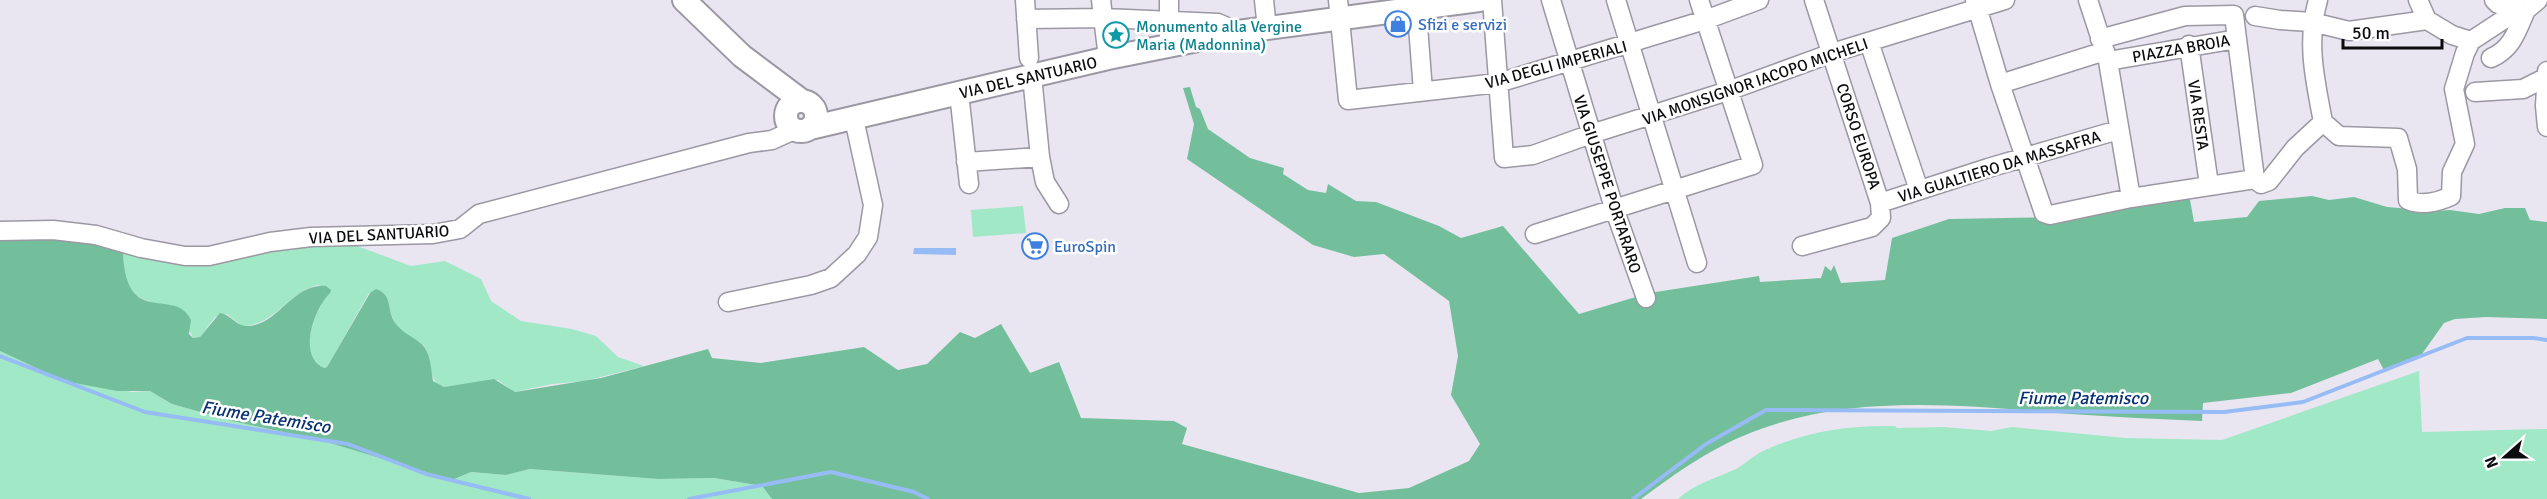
<svg xmlns="http://www.w3.org/2000/svg" width="2547" height="499" font-family="Signika,sans-serif">
	<style>
		.green { fill: #a1e8c6 }
		.forest { fill: #73bf9c }
		.water { fill: #97bbf5 }
		.lines { fill: none; stroke-linecap: round; stroke-linejoin: round }
		.stream { stroke: #97bbf5; stroke-width: 4 }
		.minor-casing { stroke: #9b98a3; stroke-width: 21 }
		.major-casing { stroke: #9b98a3; stroke-width: 26 }
		.minor { stroke: #fff; stroke-width: 18 }
		.major { stroke: #fff; stroke-width: 22 }
		.labels { text-anchor: middle; stroke-width: 5; stroke-linejoin: round; paint-order: stroke }
		.shop-label { font-size: 16px; fill: #366cbe; stroke: #fff; text-anchor: start }
		.culture-label { font-size: 16px; fill: #0d838f; stroke: #fff; text-anchor: start }
		.street-label { font-size: 16px; fill: #0c0b0e; stroke: #fff }
		.water-label { font-size: 18px; font-style: italic; fill: #083173; stroke: #fff }
	</style>
	<rect width="100%" height="100%" fill="#e9e6f1"/>
	<path class="green" d="M1023 206 1026 233 973 237 971 210Z
		M349 243 411 266 445 261 481 279 491 301 521 321 572 329 596 336 618 357 644 366 585 381 552 384 514 392 498 380 444 387C426 382 434 359 424 346 420 341 412 340 407 336 396 329 390 316 389 303L369 293 327 367 324 368C297 356 314 313 327 296L319 285C291 289 275 326 242 326L227 314 215 317 200 337 193 338 181 310C137 298 124 301 123 249L282 247Z
		M0 351 64 381 132 392 150 391 172 404 232 421 320 440 452 480 471 472 506 475 530 469 658 479 714 478 762 486 772 499H0Z
		M2419 371 2422 432 2547 429V499H1678C1694 484 1716 478 1736 469 1745 464 1753 456 1763 451 1806 431 1849 425 1895 426L1897 428 1944 427 1991 431 2012 427 2125 438 2222 440Z"/>
	<path class="forest" d="M1190 87 1196 107 1200 109 1208 129 1250 158 1284 168 1283 174 1308 190 1326 193 1328 184 1356 201 1376 202 1439 226 1461 238 1503 226 1579 314 1649 293 1759 276 1760 282 1821 278 1825 266 1831 271 1834 265 1841 283 1885 280 1892 238 1949 219 2056 217 2189 194 2194 222 2247 217 2259 201 2312 196 2329 200 2354 197 2387 207 2435 211 2450 210 2479 214 2505 208H2525L2530 220 2547 222V319L2486 317 2455 319 2444 323 2422 354 2385 372 2378 359 2291 393 2203 403 2202 421C2158 419 2114 417 2070 414 1967 406 1858 393 1758 430 1716 445 1677 472 1641 499H772L762 486 714 478 658 479 530 469 506 475 471 472 452 480 320 440 232 421 172 404 150 391H117L64 381 0 351V240L54 239 123 249C124 331 175 285 191 320L189 334 193 338 200 337 220 313C232 315 236 327 249 326 279 324 293 283 326 286L331 290 330 293C314 309 297 356 324 368L327 367 370 293 376 289C394 295 386 312 396 324 404 335 419 339 425 348 431 358 431 370 433 381L444 387 494 379 515 392 601 378 708 349 712 358 761 363 864 347 898 370 927 364 960 332 975 338 1001 324 1030 373 1059 362 1081 418 1174 421 1187 428 1182 444 1359 493 1409 488 1469 461 1480 444 1451 395 1458 356 1449 301 1384 254 1354 257 1313 245 1187 159 1194 124 1183 88Z"/>
	<path class="water" d="M914 248H956V255L913 254Z"/>
	<g class="lines">
		<path class="stream" d="M0 356 145 412 348 444 426 474 529 499
			M689 499 831 472 914 492 928 499
			M1633 499 1706 444 1766 410 2224 412 2303 402 2467 338H2533L2547 340"/>
		<g class="minor-casing">
			<path id="minor" d="M1025 0 1029 58
				M1101 0 1108 58
				M1169 0V46
				M1264 0 1267 29
				M1338 0 1348 100 1498 83 1705 20 1759 0
				M1416 0 1423 91
				M1492 0 1504 158 1533 155 1591 134 1728 91 1832 53 2005 0
				M1551 0 1614 208 1646 298
				M1616 0 1697 263
				M1975 0 2000 84 2044 213 2050 215 2131 198 2255 179
				M2088 0 2108 61 2131 198
				M2318 0C2306 42 2315 80 2323 122
				M2418 0 2427 20
				M2255 16 2280 20 2312 22 2349 31 2427 20 2452 35 2471 41
				M1026 19 1104 18 1218 23 1238 32
				M2100 39 2185 16 2234 15 2237 39 2108 61
				M2237 39 2255 179
				M1869 42 1919 190
				M2189 45 2209 185
				M2491 58C2512 49 2517 31 2526 10L2498 4 2494 0
				M2547 71 2545 106 2547 127
				M1032 76 1040 157 1045 182 1059 204
				M2000 84 2105 51
				M2475 92 2523 89 2545 78
				M959 93 969 184
				M2323 122 2339 136 2398 138 2407 169 2408 200C2421 206 2438 202 2451 196L2452 172 2465 144 2454 89 2465 53 2471 41 2503 20 2526 10 2538 0
				M966 162 1040 157
				M2255 179 2261 184 2269 181 2295 148 2323 122
				M1880 203 1988 168 2118 130
				M0 231 53 230 96 235 141 248 185 256H209L270 242 311 237 433 234 460 229 479 214 749 143 772 140 794 130
				M1535 234 1753 165 1699 0
				M1802 246 1872 227 1881 218 1880 203 1814 0
				M728 302 811 285 831 278 857 254 868 237 873 205 854 119"/>
		</g>
		<g class="major-casing">
			<path id="major" d="M684 0 742 56 802 101
				M786 116a15 15 0 1 1 30 0a15 15 0 1 1-30 0Z
				M810 128 1108 58 1238 32 1479 0"/>
		</g>
		<use href="#minor" class="minor"/>
		<use href="#major" class="major"/>
	</g>
	<defs>
		<g id="shop-ring" transform="scale(1.35)"><circle r="9.5" fill="#fff" stroke="#3f7fe0" stroke-width="1.5"/><path d="M-5-2.5h2.3a2.7 3.5 0 0 1 5.4 0H5L5.5 6h-11ZM-1.5-2.5h3a1.5 2.3 0 0 0-3 0Z" fill="#3f7fe0"/></g>
		<g id="sight-ring" transform="scale(1.35)"><circle r="9.5" fill="#fff" stroke="#0f9aa8" stroke-width="1.5"/><path d="M0-6L1.8-2.2L6-1.7L2.9 1.2L3.7 5.4L0 3.3L-3.7 5.4L-2.9 1.2L-6-1.7L-1.8-2.2Z" fill="#0f9aa8"/></g>
		<g id="supermarket-ring" transform="scale(1.35)"><circle r="9.5" fill="#fff" stroke="#3f7fe0" stroke-width="1.5"/><path d="M-6-5.5h2.5l.6 2H6L4.5 2H-2.5L-4.4-4H-6ZM-1.5 3.2a1.3 1.3 0 1 0 .1 0ZM3 3.2a1.3 1.3 0 1 0 .1 0Z" fill="#3f7fe0"/></g>
	</defs>
	<g fill-rule="evenodd">
		<use href="#shop-ring" x="1398" y="24"/>
		<use href="#sight-ring" x="1116" y="35"/>
		<use href="#supermarket-ring" x="1035" y="246"/>
	</g>
	<g class="labels">
		<g class="shop-label">
			<text x="1418" y="30">Sfizi e servizi</text>
			<text x="1054" y="252">EuroSpin</text>
		</g>
		<g class="culture-label">
			<text x="1136" y="32">Monumento alla Vergine<tspan x="1136" dy="18">Maria (Madonnina)</tspan></text>
		</g>
		<g class="street-label">
			<text transform="translate(2181 48) rotate(-10)" y="6">PIAZZA BROIA</text>
			<text transform="translate(1556 64) rotate(-15)" y="6">VIA DEGLI IMPERIALI</text>
			<text transform="translate(1028 77) rotate(-13)" y="6">VIA DEL SANTUARIO</text>
			<text transform="translate(1755 81) rotate(-19)" y="6">VIA MONSIGNOR IACOPO MICHELI</text>
			<text transform="translate(2199 115) rotate(82)" y="6">VIA RESTA</text>
			<text transform="translate(1859 136) rotate(72)" y="6">CORSO EUROPA</text>
			<text transform="translate(1999 166) rotate(-17)" y="6">VIA GUALTIERO DA MASSAFRA</text>
			<text transform="translate(1608 184) rotate(72)" y="6">VIA GIUSEPPE PORTARARO</text>
			<text transform="translate(379 234) rotate(-3)" y="6">VIA DEL SANTUARIO</text>
		</g>
		<g class="water-label">
			<text x="2083" y="404">Fiume Patemisco</text>
			<text transform="translate(266 417) rotate(9)" y="6">Fiume Patemisco</text>
		</g>
	</g>
	<g transform="translate(2505 457) rotate(249)" stroke="#ffffff" stroke-width="4.5" paint-order="stroke">
	<path d="M0-4.5L10 22L0 15L-10 22Z" fill="#0c0b0e"/>
	<text y="-9" font-size="16" font-weight="bold" text-anchor="middle" fill="#0c0b0e">N</text>
	</g>
	<path d="M2343 39v9h99v-9" fill="none" stroke="#0c0b0e" stroke-width="3"/>
	<text x="2352" y="39" font-size="18" fill="#0c0b0e" stroke="#ffffff" stroke-width="4.5" paint-order="stroke">50 m</text>
</svg>
